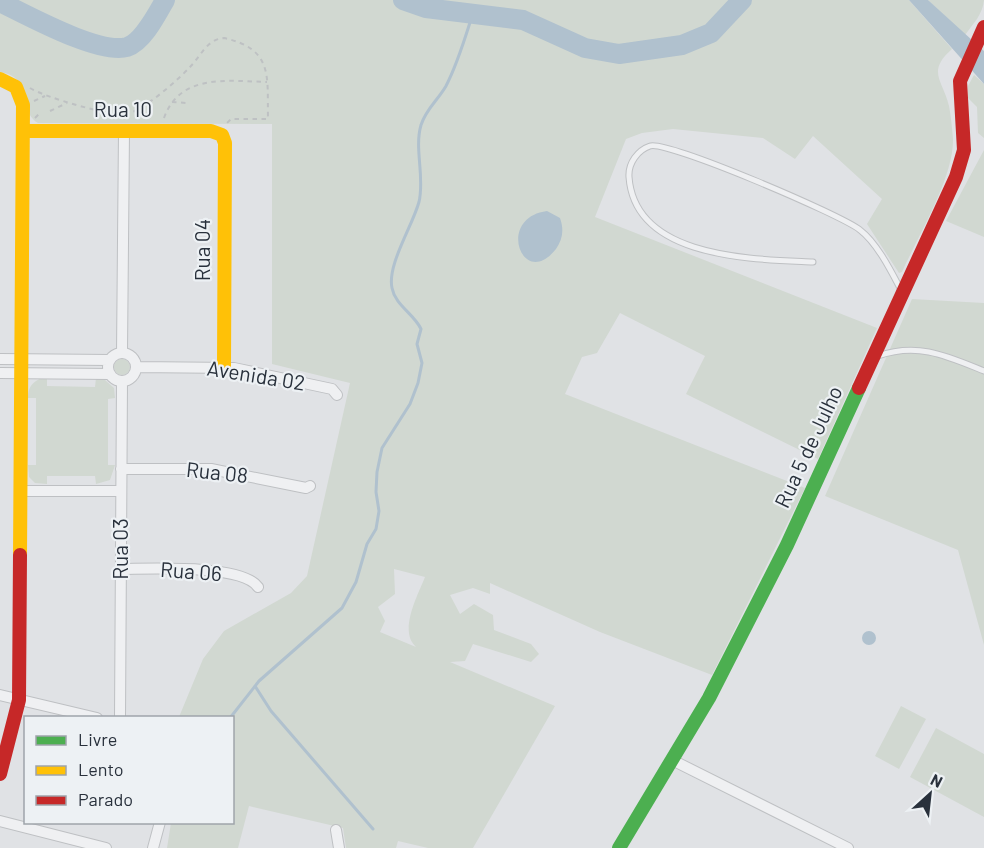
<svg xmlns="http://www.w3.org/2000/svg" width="984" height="848" font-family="Barlow,sans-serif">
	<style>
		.green { fill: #d1d8d1; fill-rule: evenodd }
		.water { fill: #b0c1ce }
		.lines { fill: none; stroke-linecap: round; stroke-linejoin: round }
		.stream { stroke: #b0c1ce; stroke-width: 3 }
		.river { stroke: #b0c1ce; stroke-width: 20 }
		.lane-casing { stroke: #bec0c3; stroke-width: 7 }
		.street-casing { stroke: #bec0c3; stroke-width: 12 }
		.path { stroke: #bec1c3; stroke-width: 2; stroke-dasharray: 4.5 4.5; stroke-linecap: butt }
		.lane { stroke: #eff0f2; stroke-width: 5 }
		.street { stroke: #eff0f2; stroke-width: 10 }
		.fast { stroke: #4caf50; stroke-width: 14 }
		.slow { stroke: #ffc107; stroke-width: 14 }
		.jam { stroke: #c62828; stroke-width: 14 }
		.labels { text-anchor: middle; stroke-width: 4.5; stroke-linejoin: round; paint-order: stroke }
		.street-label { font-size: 21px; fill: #29313c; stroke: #edf1f4 }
	</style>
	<rect width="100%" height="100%" fill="#e0e2e5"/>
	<path class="green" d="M0 0H909L952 49C926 72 943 80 949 106 951 116 952 128 953 139 954 177 918 236 902 272L899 273 867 224 882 199 813 136 795 159 763 138 673 129 642 133 626 139 595 217 877 328 818 459 686 394 705 356 620 313 597 353 582 357 565 394 805 488 712 675 600 632 490 583V594L473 588 450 595 460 614 474 604 493 615 494 630 531 644 539 654 531 662 473 644 465 661 450 662 555 706 473 848H428L398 841 396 848H346L343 828 249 806 238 848H167L171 823 232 822V718L179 717 203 659 224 631 291 593 307 576 350 383 272 364V124L38 123C16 109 34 77 0 72ZM394 569 425 577C418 595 398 631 416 647L380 632 385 621 378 607 395 594Z
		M928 0H984C983 14 973 24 965 35Z
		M974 75 984 84V138L978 133 977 107 968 98V86Z
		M984 150V237L946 221Z
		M912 299 984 303V645L958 550 825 496Z
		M114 367a8 8 0 1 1 16 0a8 8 0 1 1-16 0Z
		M42 378H47V386L95 387 96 378 105 380 114 388 115 398 108 399V465H115L110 480 96 484 95 476H47V484L35 483 29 477 28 465H36V398H28C28 387 32 382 42 378Z
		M901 706 926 719 899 769 875 756Z
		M936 728 984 754V817L910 777Z"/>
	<path class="water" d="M909 0H928L984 51V84Z
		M547 211 560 218C564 229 563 239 556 249 523 291 495 218 547 211Z
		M862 638a7 7 0 1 1 14 0a7 7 0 1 1-14 0Z"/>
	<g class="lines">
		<path class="stream" d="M255 686 271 711 373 829
			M230 718 259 681 342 608 356 582 367 544 376 529 379 511 376 492 377 472 382 448 410 404 418 383 422 363 417 344 421 329C414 314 395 305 392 288 387 265 412 227 419 202 425 177 414 149 421 125 426 109 438 100 446 86 458 63 465 38 473 13"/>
		<path class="river" d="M403 0 426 8 523 20 585 48 619 54 682 45 711 33 742 0
			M0 2C27 15 99 55 127 47 143 42 157 14 165 0"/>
		<g class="lane-casing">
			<path id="lane" d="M813 262C753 259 635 259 629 177 628 163 638 150 650 146 666 140 842 215 860 230 877 243 891 271 901 290
				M878 356C918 342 947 356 984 371"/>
		</g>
		<g class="street-casing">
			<path id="street" d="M108 367a14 14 0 1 1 28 0a14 14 0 1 1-28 0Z
				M122 353 124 131
				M0 359 110 360
				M136 367 234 368 332 389 337 395
				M0 373 110 374
				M121 469H211L306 488 310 486
				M20 491H121
				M121 569C148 569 242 564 258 587
				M0 695 97 718
				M120 718 122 381
				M672 760 848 848
				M0 821 106 848
				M336 830 339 848
				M153 848 160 822"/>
		</g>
		<path class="path" d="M30 88C44 97 112 117 127 114 144 110 178 80 190 67 201 56 207 39 224 38 274 49 267 77 268 119H231L226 124
			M34 101 45 96
			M172 102 187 103
			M50 111 67 103
			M35 118 41 112
			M164 118C180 73 228 81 267 82"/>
		<use href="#lane" class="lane"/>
		<use href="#street" class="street"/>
		<path class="fast" d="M619 848 709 698 787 545 859 388"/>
		<path class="slow" d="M0 79 16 87 23 105 20 555
			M23 131H211L222 135 225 143 224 367"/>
		<path class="jam" d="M859 388 956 177 964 150 960 81 984 27
			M0 774 19 700 20 555"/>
	</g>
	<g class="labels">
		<g class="street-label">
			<text x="123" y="117">Rua 10</text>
			<text transform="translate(203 250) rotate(-90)" y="7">Rua 04</text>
			<text transform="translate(256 376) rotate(9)" y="7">Avenida 02</text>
			<text transform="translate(809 447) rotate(-65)" y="7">Rua 5 de Julho</text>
			<text transform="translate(217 473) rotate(6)" y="7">Rua 08</text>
			<text transform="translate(121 549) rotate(-90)" y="7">Rua 03</text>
			<text transform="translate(191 572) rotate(4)" y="7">Rua 06</text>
		</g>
	</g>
	<rect x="24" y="716" width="210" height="108" fill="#edf1f4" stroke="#9fa4aa" stroke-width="1.5"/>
	<rect x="36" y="736" width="30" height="9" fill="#4caf50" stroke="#9fa4aa" stroke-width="1.5"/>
	<text x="78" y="746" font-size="18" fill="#29313c">Livre</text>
	<rect x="36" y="766" width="30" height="9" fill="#ffc107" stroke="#9fa4aa" stroke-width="1.5"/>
	<text x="78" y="776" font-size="18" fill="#29313c">Lento</text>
	<rect x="36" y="796" width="30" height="9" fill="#c62828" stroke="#9fa4aa" stroke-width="1.5"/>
	<text x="78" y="806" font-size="18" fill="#29313c">Parado</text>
	<g transform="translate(930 794) rotate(27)" stroke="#edf1f4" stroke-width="4.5" paint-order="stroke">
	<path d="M0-4.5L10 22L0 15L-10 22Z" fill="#29313c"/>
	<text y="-9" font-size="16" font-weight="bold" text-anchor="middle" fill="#29313c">N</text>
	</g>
</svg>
